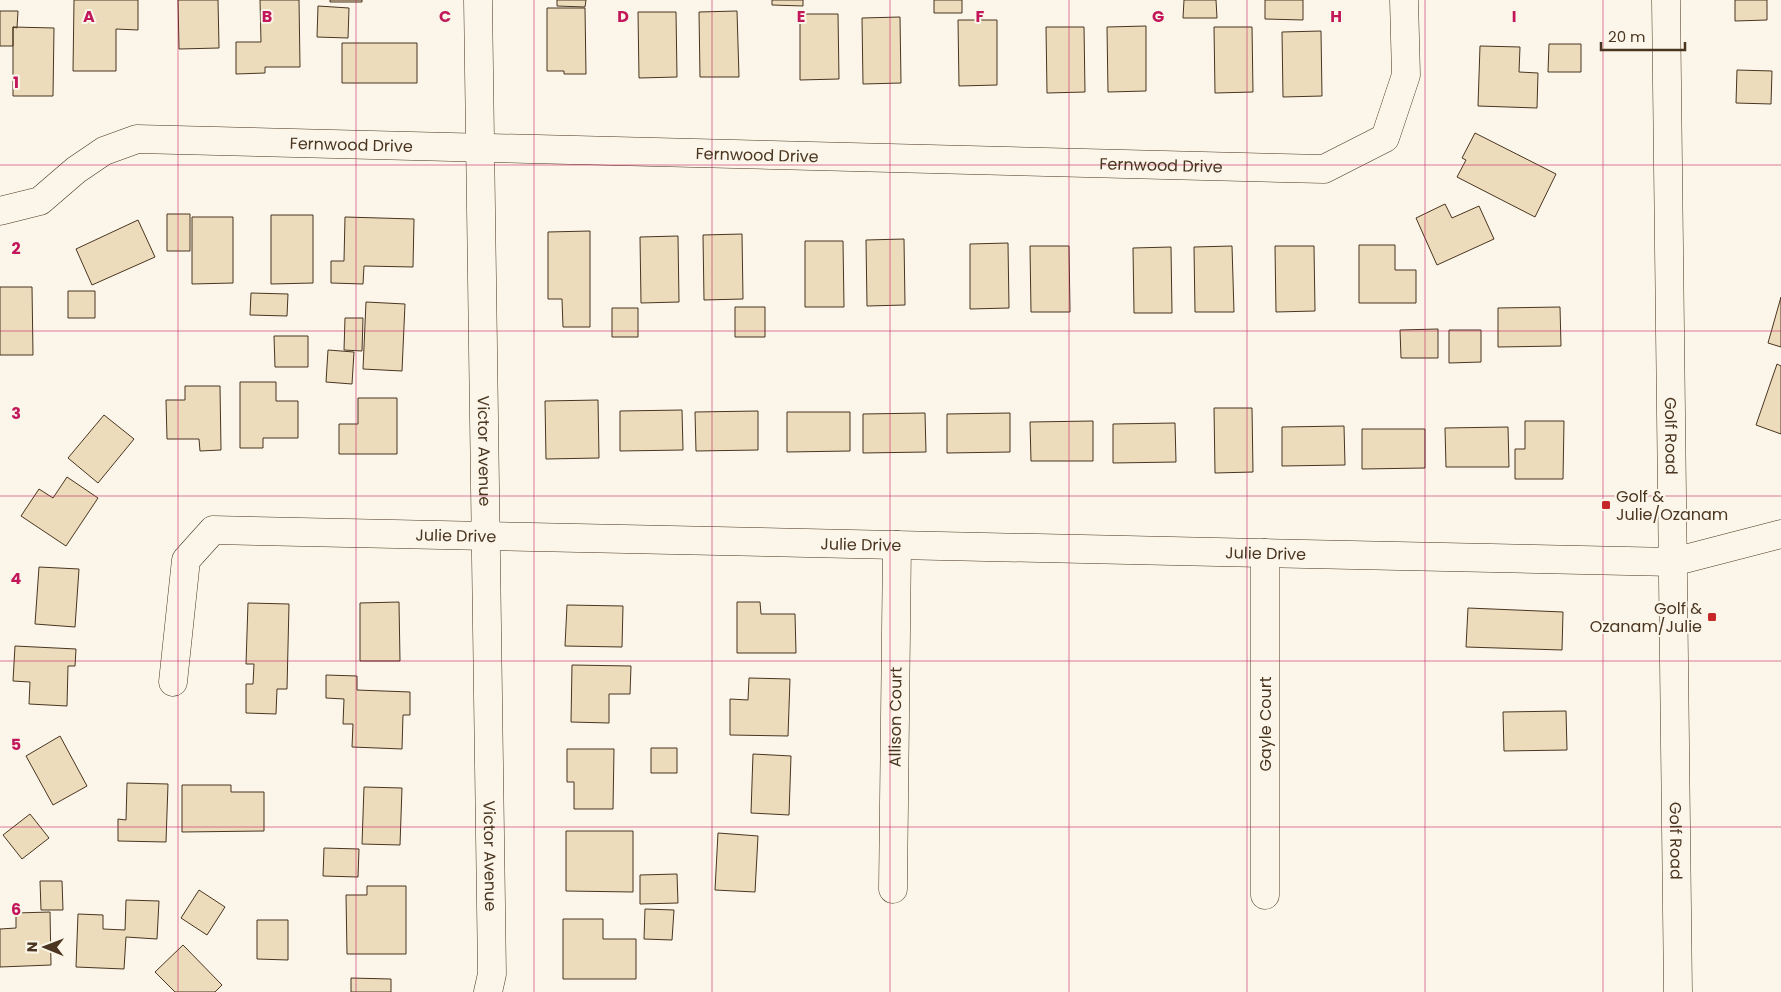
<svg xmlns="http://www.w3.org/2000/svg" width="1781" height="992" font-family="Poppins,sans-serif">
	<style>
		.building { fill: #ecdcbc; stroke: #4a3520 }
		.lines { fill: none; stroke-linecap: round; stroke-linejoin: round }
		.minor-casing { stroke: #4a3520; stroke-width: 29 }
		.major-casing { stroke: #4a3520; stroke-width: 29 }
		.minor { stroke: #fbf6e9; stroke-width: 28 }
		.major { stroke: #fbf6e9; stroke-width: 28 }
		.grid { fill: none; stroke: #c2185b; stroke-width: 1; stroke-opacity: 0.55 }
		.poi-dot { fill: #c62828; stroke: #fbf6e9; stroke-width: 2 }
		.labels { text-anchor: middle; stroke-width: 4; stroke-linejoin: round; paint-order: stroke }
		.street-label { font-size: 16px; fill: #4a3520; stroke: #fbf6e9 }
		.poi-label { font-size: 16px; fill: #4a3520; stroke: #fbf6e9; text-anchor: start }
		.grid-label { font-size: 16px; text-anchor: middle; font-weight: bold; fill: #c2185b; stroke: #fbf6e9; stroke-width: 4; stroke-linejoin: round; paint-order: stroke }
	</style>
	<rect width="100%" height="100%" fill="#fbf6e9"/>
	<path class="building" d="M74 0H138V30L116 29V71H73Z
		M178 0H218L219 48 179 49Z
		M260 0H299L300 67H265V73L236 74V42H261Z
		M330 0H362V2H330Z
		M557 0H586L585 7 557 6Z
		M772 0H803V6L772 5Z
		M934 0H962V13H934Z
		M1184 0H1216L1217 18H1183Z
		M1265 0H1303V20L1265 19Z
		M1735 0H1767V20L1735 21Z
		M318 6 349 8 348 38 317 37Z
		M547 8H585L586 74H564V71H547Z
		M0 11H18L17 28 13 27V46H0Z
		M737 11 739 77H700L699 12Z
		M638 12H676L677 77 639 78Z
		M800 14H838L839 79 800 80Z
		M900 17 901 83 863 84 862 18Z
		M958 20H997V85L959 86Z
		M1146 26V91L1108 92 1107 27Z
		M13 27 54 28 53 96H13Z
		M1046 27H1084L1085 92 1047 93Z
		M1214 27H1252L1253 92 1215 93Z
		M1321 31 1322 96 1283 97 1282 32Z
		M342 43H417V83H342Z
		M1549 44H1581V72H1548Z
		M1480 46 1520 47 1519 72 1538 73 1537 108 1478 106Z
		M1737 70 1772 71 1771 104 1736 103Z
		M1475 133 1556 174 1535 217 1457 177 1466 160 1462 158Z
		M1445 204 1452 218 1479 206 1494 239 1437 265 1416 218Z
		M167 214H190V251H167Z
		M271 215H313V283L271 284Z
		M192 217H233V283L192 284Z
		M345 217 414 219 413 267 364 266 363 284 331 283V261H344Z
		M138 220 155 257 92 285 76 249Z
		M590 231V327H563L562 299H548V232Z
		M742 234 743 299 704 300 703 235Z
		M678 236 679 302 641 303 640 237Z
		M904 239 905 305 867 306 866 240Z
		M805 241H843L844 307H805Z
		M1008 243 1009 308 970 309V244Z
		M1359 245H1395V270H1416V303H1359Z
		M1030 246H1069L1070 312H1031Z
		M1232 246 1234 312H1195L1194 247Z
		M1275 246H1314L1315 311 1276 312Z
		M1171 247 1172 313H1134L1133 248Z
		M0 287H32L33 355H0Z
		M68 291H95V318H68Z
		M251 293 288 294 287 316 250 315Z
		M1781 297V347L1768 343Z
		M366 302 405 304 402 371 363 369Z
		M735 307H765V337H735Z
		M1560 307 1561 346 1498 347V308Z
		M612 308H638V337H612Z
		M345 318H363L362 351 344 350Z
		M1438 329V358H1401L1400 330Z
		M1449 330H1481V362L1449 363Z
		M274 336H308V367H275Z
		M328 350 354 352 352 384 326 382Z
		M1777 364 1781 366V434L1756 425Z
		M240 382H276V401H298V438H263V448H240Z
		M185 386H220L221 450 200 451 199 439H167L166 400H185Z
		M358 398H397V454H339V424H358Z
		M598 400 599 458 546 459 545 401Z
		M1214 408H1252L1253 472 1215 473Z
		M682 410 683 450 620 451V411Z
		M758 411V450L696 451 695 412Z
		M787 412H850V451L787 452Z
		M925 413 926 452 863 453V414Z
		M1010 413V452L947 453V414Z
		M104 415 134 439 98 483 68 458Z
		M1093 421V461H1031L1030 422Z
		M1525 421H1564L1563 479H1515V449H1525Z
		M1175 423 1176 462 1113 463V424Z
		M1344 426 1345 465 1282 466V427Z
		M1508 427 1509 467H1446L1445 428Z
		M1362 429H1425V468L1362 469Z
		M67 477 98 498 66 546 21 516 39 489 53 498Z
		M39 567 79 569 75 627 35 624Z
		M399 602 400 661H360V603Z
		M737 602H760L761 614H795L796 653H737Z
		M248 603 289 604 287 689H277L276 714 246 713V684H253L254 664H246Z
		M567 605 623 606 622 647 565 646Z
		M1468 608 1563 612 1562 650 1466 647Z
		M15 646 76 649 75 666H68L67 706 29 704 30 682 13 681Z
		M572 665 631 666 630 694H609V723L571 722Z
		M326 675 357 676V690L410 692V715H403L402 749 352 747 353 724H343L344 699 326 698Z
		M749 678 790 679 788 736 730 735V699L748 700Z
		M1566 711 1567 750 1504 751 1503 712Z
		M60 736 87 786 53 805 26 756Z
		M651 748H677V773H651Z
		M567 749H614L613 809H574V782H567Z
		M753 754 791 756 789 815 751 813Z
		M127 783 168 784 166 842 118 841V819L126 820Z
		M182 785H231V792H264V831L182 832Z
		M364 787 402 788 400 845 362 844Z
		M30 814 49 838 22 859 3 835Z
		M566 831H633V892L566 891Z
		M718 833 758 836 755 892 715 890Z
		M324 848 359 849 358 877 323 876Z
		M677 874 678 903 640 904V875Z
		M40 881H62L63 910H41Z
		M367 886H406V954H347L346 895H367Z
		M199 890 225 907 207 935 181 918Z
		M126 900 159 901 157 939 126 937 124 969 76 967 78 914 103 915V929L125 930Z
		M645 909 674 910 672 940 644 939Z
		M50 912 51 965 0 967V929L16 928V913Z
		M563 919H603V939H636V979H563Z
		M257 920H288V960L257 959Z
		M183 945 222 985 215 992H175L155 972Z
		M351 978 391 979V992H351Z"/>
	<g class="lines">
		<g class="minor-casing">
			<g id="minor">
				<path id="s1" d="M478 0 492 974 488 992"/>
				<path id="s2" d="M0 211 40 201 76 170 104 151 137 139 1324 169 1385 138 1406 75 1404 0"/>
				<path id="s3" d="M173 682 186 560 213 530 1673 562 1781 534"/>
				<path id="s4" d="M893 889 897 545"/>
				<path d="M1265 895V553"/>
			</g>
		</g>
		<g class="major-casing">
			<g id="major">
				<path id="s5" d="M1666 0 1678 992"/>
			</g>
		</g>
		<use href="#minor" class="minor"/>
		<use href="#major" class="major"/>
	</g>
	<path class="grid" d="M178 0V992M356 0V992M534 0V992M712 0V992M890 0V992M1069 0V992M1247 0V992M1425 0V992M1603 0V992M0 165H1781M0 331H1781M0 496H1781M0 661H1781M0 827H1781"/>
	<g class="poi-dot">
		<rect x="1601" y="500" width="10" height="10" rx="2.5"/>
		<rect x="1707" y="612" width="10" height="10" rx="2.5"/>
	</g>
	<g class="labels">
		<g class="street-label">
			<text dy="6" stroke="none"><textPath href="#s2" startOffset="372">Fernwood Drive</textPath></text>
			<text dy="6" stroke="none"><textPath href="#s2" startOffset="778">Fernwood Drive</textPath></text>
			<text dy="6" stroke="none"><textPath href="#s2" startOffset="1182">Fernwood Drive</textPath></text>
			<text dy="6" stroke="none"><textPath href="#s5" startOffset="436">Golf Road</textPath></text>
			<text dy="6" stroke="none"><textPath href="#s1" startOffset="451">Victor Avenue</textPath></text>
			<text dy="6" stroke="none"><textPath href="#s3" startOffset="406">Julie Drive</textPath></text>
			<text dy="6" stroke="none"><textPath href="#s3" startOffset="811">Julie Drive</textPath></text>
			<text dy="6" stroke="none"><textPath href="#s3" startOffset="1216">Julie Drive</textPath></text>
			<text dy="6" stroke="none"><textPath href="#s4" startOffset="172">Allison Court</textPath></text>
			<text transform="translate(1265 724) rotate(-90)" y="6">Gayle Court</text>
			<text dy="6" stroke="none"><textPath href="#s5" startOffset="841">Golf Road</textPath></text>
			<text dy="6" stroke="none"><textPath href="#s1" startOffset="856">Victor Avenue</textPath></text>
		</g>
		<g class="poi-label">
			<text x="1616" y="502">Golf &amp;<tspan x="1616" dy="18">Julie/Ozanam</tspan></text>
			<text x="1702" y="614" text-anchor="end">Golf &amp;<tspan x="1702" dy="18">Ozanam/Julie</tspan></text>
		</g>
	</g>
	<g class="grid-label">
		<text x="89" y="22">A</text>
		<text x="267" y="22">B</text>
		<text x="445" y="22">C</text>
		<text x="623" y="22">D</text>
		<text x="801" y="22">E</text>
		<text x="980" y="22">F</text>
		<text x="1158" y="22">G</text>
		<text x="1336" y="22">H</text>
		<text x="1514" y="22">I</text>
		<text x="16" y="88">1</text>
		<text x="16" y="254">2</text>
		<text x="16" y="419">3</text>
		<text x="16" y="584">4</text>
		<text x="16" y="750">5</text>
		<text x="16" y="915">6</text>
	</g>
	<g transform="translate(45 947) rotate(271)" stroke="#fbf6e9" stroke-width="4" paint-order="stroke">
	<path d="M0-4L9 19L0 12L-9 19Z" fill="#4a3520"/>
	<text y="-8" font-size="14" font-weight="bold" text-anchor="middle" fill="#4a3520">N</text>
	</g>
	<path d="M1601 42v8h84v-8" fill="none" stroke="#4a3520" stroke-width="2.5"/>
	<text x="1608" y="42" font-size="15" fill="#4a3520" stroke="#fbf6e9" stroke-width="4" paint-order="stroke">20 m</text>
</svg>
